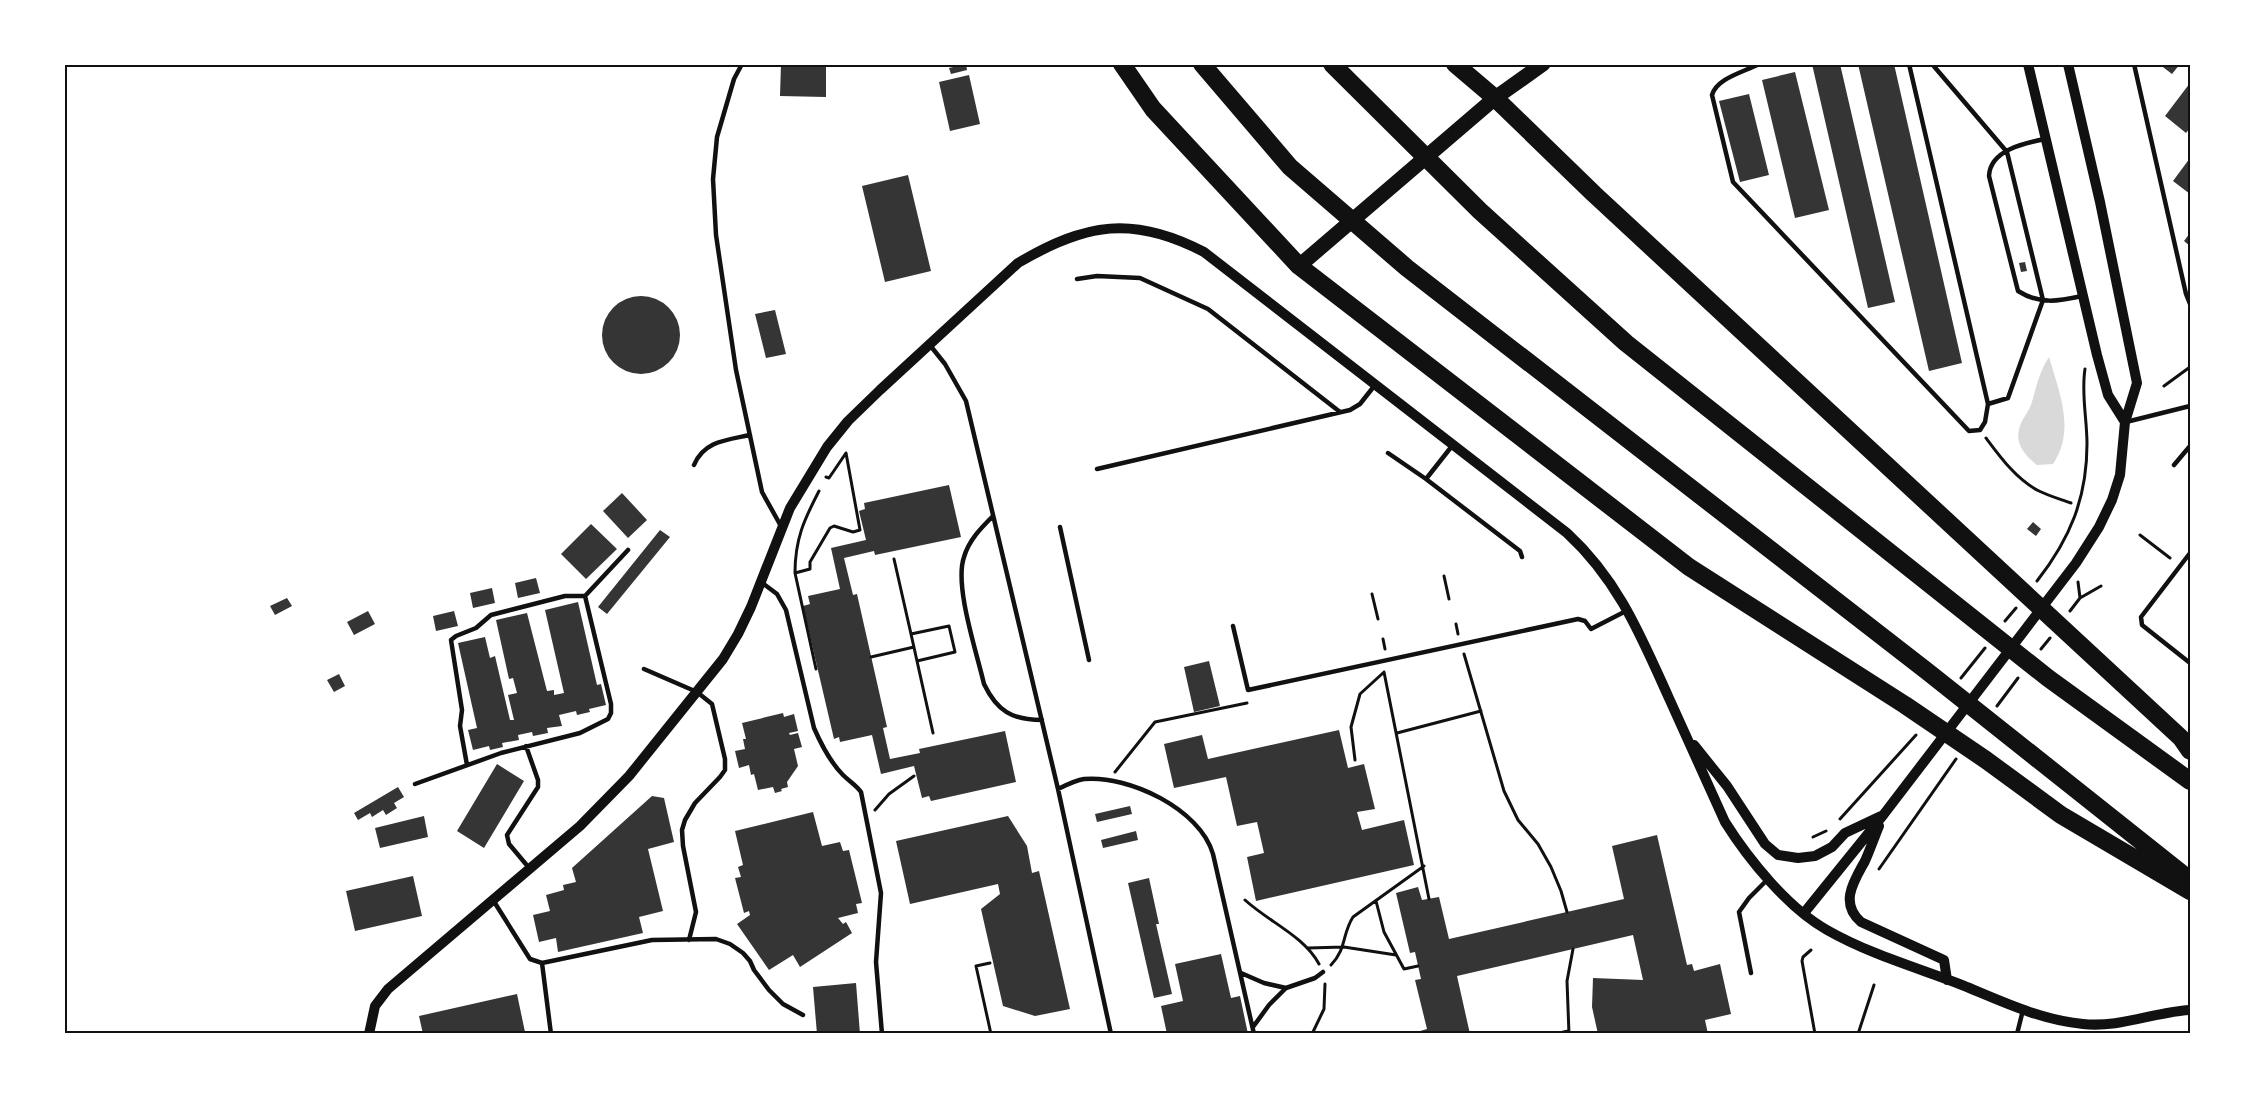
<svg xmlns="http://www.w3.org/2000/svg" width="2255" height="1098" font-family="'Archivo Narrow',sans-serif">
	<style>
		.water { fill: #d9d9d9 }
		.building { fill: #353535 }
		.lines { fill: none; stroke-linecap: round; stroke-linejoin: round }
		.path { stroke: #111; stroke-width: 3 }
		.service { stroke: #111; stroke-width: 4.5 }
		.tertiary { stroke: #111; stroke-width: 10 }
		.primary { stroke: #111; stroke-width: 15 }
		.motorway { stroke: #111; stroke-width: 18 }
		.neatline { fill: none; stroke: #111; stroke-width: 2 }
	</style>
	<rect width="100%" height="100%" fill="#fff"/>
	<path class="water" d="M2049 357C2059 392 2076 430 2053 464L2037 465C2027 457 2015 445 2019 430 2020 421 2028 413 2031 405 2037 386 2038 374 2049 357Z"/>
	<path class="building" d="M781 64H826V97L780 96Z
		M966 64 967 70 951 74 949 68Z
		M1812 64H1840L1895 302 1868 308Z
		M1858 64H1894L1962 363 1929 371Z
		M2159 64H2180L2172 74Z
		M1795 72 1829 210 1795 218 1762 80Z
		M969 75 980 124 950 131 939 82Z
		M2190 83V128L2186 133 2165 116Z
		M1749 94 1769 175 1740 182 1719 101Z
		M2190 158V194L2173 181Z
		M908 175 931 271 885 282 862 186Z
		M2190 233V246L2184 241Z
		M2025 262 2027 271 2021 272 2019 263Z
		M602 335a39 39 0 1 1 78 0a39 39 0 1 1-78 0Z
		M775 310 786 354 766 358 755 314Z
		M949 485 961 537 875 555 874 551 844 558 853 595 857 594 887 727 883 728 890 759 920 753 919 749 1005 731 1016 782 931 801 929 796 922 798 914 766 881 774 872 735 840 742 839 737 834 739 803 606 810 604 808 596 840 589 831 548 866 540 859 511 865 509 864 503Z
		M622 493 647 520 628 538 603 511Z
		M2033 522 2041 529 2036 536 2027 529Z
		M591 524 617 549 586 579 561 554Z
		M660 530 670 537 607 614 598 607Z
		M536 578 540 593 518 598 515 583Z
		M492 588 495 603 473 608 470 593Z
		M287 598 292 606 275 615 270 606Z
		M578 602 597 685 601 684 606 705 589 709 590 712 577 715 576 711 559 715 562 726 547 728 548 733 533 736 532 732 518 735 519 740 502 743 503 747 490 750 489 746 473 750 468 730 477 728 458 643 485 637 490 658 495 656 510 720H514L508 695 517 693 513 678 509 679 496 620 527 613 547 691 554 690V695L564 693 545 610Z
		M368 611 375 624 354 635 347 622Z
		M454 611 458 626 436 631 433 616Z
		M1209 661 1220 706 1194 712 1184 667Z
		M339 674 345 686 334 692 327 680Z
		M783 713 784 717 794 714 798 731 789 733 790 735 798 733 802 747 794 749 798 766 787 782 788 787 781 789 782 791 775 793 773 787 758 790 754 774 751 775 749 765 739 768 735 751 745 749 743 739H746L742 723Z
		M1339 730 1348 768 1364 764 1375 809 1357 812 1362 830 1404 820 1414 865 1256 901 1247 857 1264 853 1257 822 1237 826 1226 777 1174 788 1164 744 1202 735 1208 759Z
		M497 764 524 781 484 848 457 831Z
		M398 787 404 797 394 803 397 808 386 815 383 810 372 817 370 813 358 820 354 813Z
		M652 796 664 798 674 842 648 849 663 911 639 917 643 933 558 952 556 938 539 942 533 915 550 911 546 895 564 890 563 885 576 882 572 868Z
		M1130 806 1132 814 1097 822 1095 814Z
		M813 812 822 846 840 842 843 851 849 850 862 903 856 904 858 913 838 918 843 924 846 922 852 933 800 967 793 955 769 970 737 924 750 915 749 911 744 913 735 878 741 877 738 867 743 865 735 831Z
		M424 816 428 837 380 848 375 828Z
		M1008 816 1027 846 1032 873 1039 871 1070 1009 1035 1016 1003 1006 981 909 1000 894 998 884 910 904 896 841Z
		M1136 831 1138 840 1103 848 1101 840Z
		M1657 835 1687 965 1692 964 1694 971 1720 964 1731 1014 1705 1020 1708 1034H1598L1592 1007 1593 978 1643 980 1633 935 1457 976 1470 1034H1410L1427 1029 1415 980 1421 979 1415 952 1410 953 1396 893 1418 887 1422 900 1439 897 1449 939 1624 899 1612 846Z
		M413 876 422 916 355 931 346 891Z
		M1149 878 1159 924H1156L1172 994 1154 998 1128 883Z
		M1221 954 1231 998 1240 996 1248 1034H1167L1161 1006 1183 1001 1175 964Z
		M856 983 860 1034H817L813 987Z
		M517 994 525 1032 516 1034H423L419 1016Z"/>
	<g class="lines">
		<path class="path" d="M2164 386 2190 367
			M1986 438C2001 458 2017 480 2039 491 2049 496 2060 499 2071 503
			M2140 535 2170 558
			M894 559 911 634
			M795 573C795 539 804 520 819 491
			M1444 576 1449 599
			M2037 581C2070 539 2087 498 2087 444 2087 418 2081 394 2085 369
			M1372 594 1378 619
			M2080 598 2101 586
			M2070 611 2080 598 2078 582
			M2005 621 2016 608
			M1456 624 1458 634
			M1383 639 1385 649
			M2041 649 2050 638
			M1464 654 1504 791 1518 820 1538 844 1551 867 1561 891 1567 912
			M871 657 914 647
			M917 661 955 652 949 626 911 634 933 733
			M816 669 795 573 810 569V562L830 528 834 526 853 532 860 530 846 453 829 478 826 477
			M1384 672 1429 899
			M1961 678 1985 648
			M1997 706 2018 678
			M1397 733 1481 711
			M1355 760 1351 727 1360 694 1383 673
			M1115 772 1155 722 1247 703
			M875 810 889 794 914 776
			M1840 819 1916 735
			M1813 837 1826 831
			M1879 869 1956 759
			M1245 900C1269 922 1304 936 1319 964
			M1376 901 1384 932 1404 969 1418 966
			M1308 948 1344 947 1396 955
			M1811 950 1803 957 1802 961 1815 1034
			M990 963 976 966 991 1034
			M1331 965C1347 948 1342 934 1353 917L1424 866
			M1312 1034 1324 1009 1325 984
			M1555 1034 1568 1031
			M1569 1034 1567 981 1573 949
			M1858 1034 1874 985"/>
		<path class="service" d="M742 64 734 79 717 137 713 179 716 235 736 370 762 492 782 528
			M1759 64C1744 72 1717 78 1712 95L1733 182 1969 431 1980 430 1985 422 1988 404 1909 64
			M1932 64 2007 152 2043 300 2008 398 1988 404
			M2134 64 2186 294 2190 304
			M2045 139C2025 143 1990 150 1989 176L2018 291C2040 305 2059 301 2082 296
			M1077 279 1097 276 1140 278 1208 309 1340 412
			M929 344 945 364 966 401 1058 789 1111 1034
			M2126 422 2190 406
			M1388 453 1426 479 1520 551 1522 557
			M694 465C704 441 727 440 750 435
			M2174 465 2190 446
			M1097 469 1350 410 1360 404 1375 385
			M1426 479 1452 446
			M993 516C981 528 969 540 964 557 954 586 977 653 984 684 997 711 1012 720 1042 720
			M1060 527 1089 660
			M2190 553 2141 617 2142 625 2190 663
			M761 582 777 594 786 610 814 728C821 744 830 762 843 775 849 781 856 785 861 792L881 893 876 962 882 1034
			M1233 626 1248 690 1578 619 1585 621 1591 629 1626 611
			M644 669 697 692 712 704 725 759V770L720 777 695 803 685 820 682 830 683 846 696 912 689 940
			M526 746 538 780V787L507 835 509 844 530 869
			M467 765 460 726 462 710 451 640 456 636 476 628 491 615 565 596H585
			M415 784 501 753 580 733 608 719 611 713V704L585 596 628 550
			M1058 789C1066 785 1076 780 1084 779 1129 775 1200 809 1213 854L1254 1034
			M493 900 530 959 542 963 551 1034
			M542 963 652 940 716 939 730 944 743 953 750 961 754 970 769 990 783 1004 803 1015
			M1241 973 1264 983 1286 988 1269 1005 1253 1027
			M1751 973 1739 912 1749 898 1768 879
			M1286 988 1315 978 1323 972
			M2017 1034 2023 1010"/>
		<path class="tertiary" d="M2028 64 2097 355 2108 395 2125 422
			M1694 745 1727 786 1765 844 1778 855 1798 858 1815 856 1832 847 1845 833 1881 816
			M1879 826C1874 838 1870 850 1865 861 1854 881 1839 903 1861 922L1944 960 1947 980
			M1804 913 1884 814 2076 563 2099 527 2112 500 2120 475 2125 422 2137 383 2100 202 2068 64
			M369 1034 375 1006 388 989 580 826 629 776 723 659 738 634 751 607 790 508 827 447 848 421 880 390 1018 263C1086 223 1133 215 1204 252L1567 533C1618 580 1640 634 1668 696 1687 738 1706 780 1725 822 1749 860 1788 908 1827 930 1869 954 1918 968 1962 985 2001 1001 2040 1020 2083 1024 2120 1028 2154 1012 2190 1010"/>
		<path class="primary" d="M1299 266 1495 98 1543 64"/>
		<path class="motorway" d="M1122 64 1153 109 1299 266 1689 567 1905 705 1986 760 2061 815 2190 891
			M1202 64 1290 167 1407 268 1928 672 2190 880
			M1332 64 1480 211 1626 343 2048 678 2190 781
			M1455 64 1495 98 1594 194 2181 738 2190 751"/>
	</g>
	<rect width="2255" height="1098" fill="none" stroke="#ffffff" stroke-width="132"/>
	<rect x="66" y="66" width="2123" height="966" class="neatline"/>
</svg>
